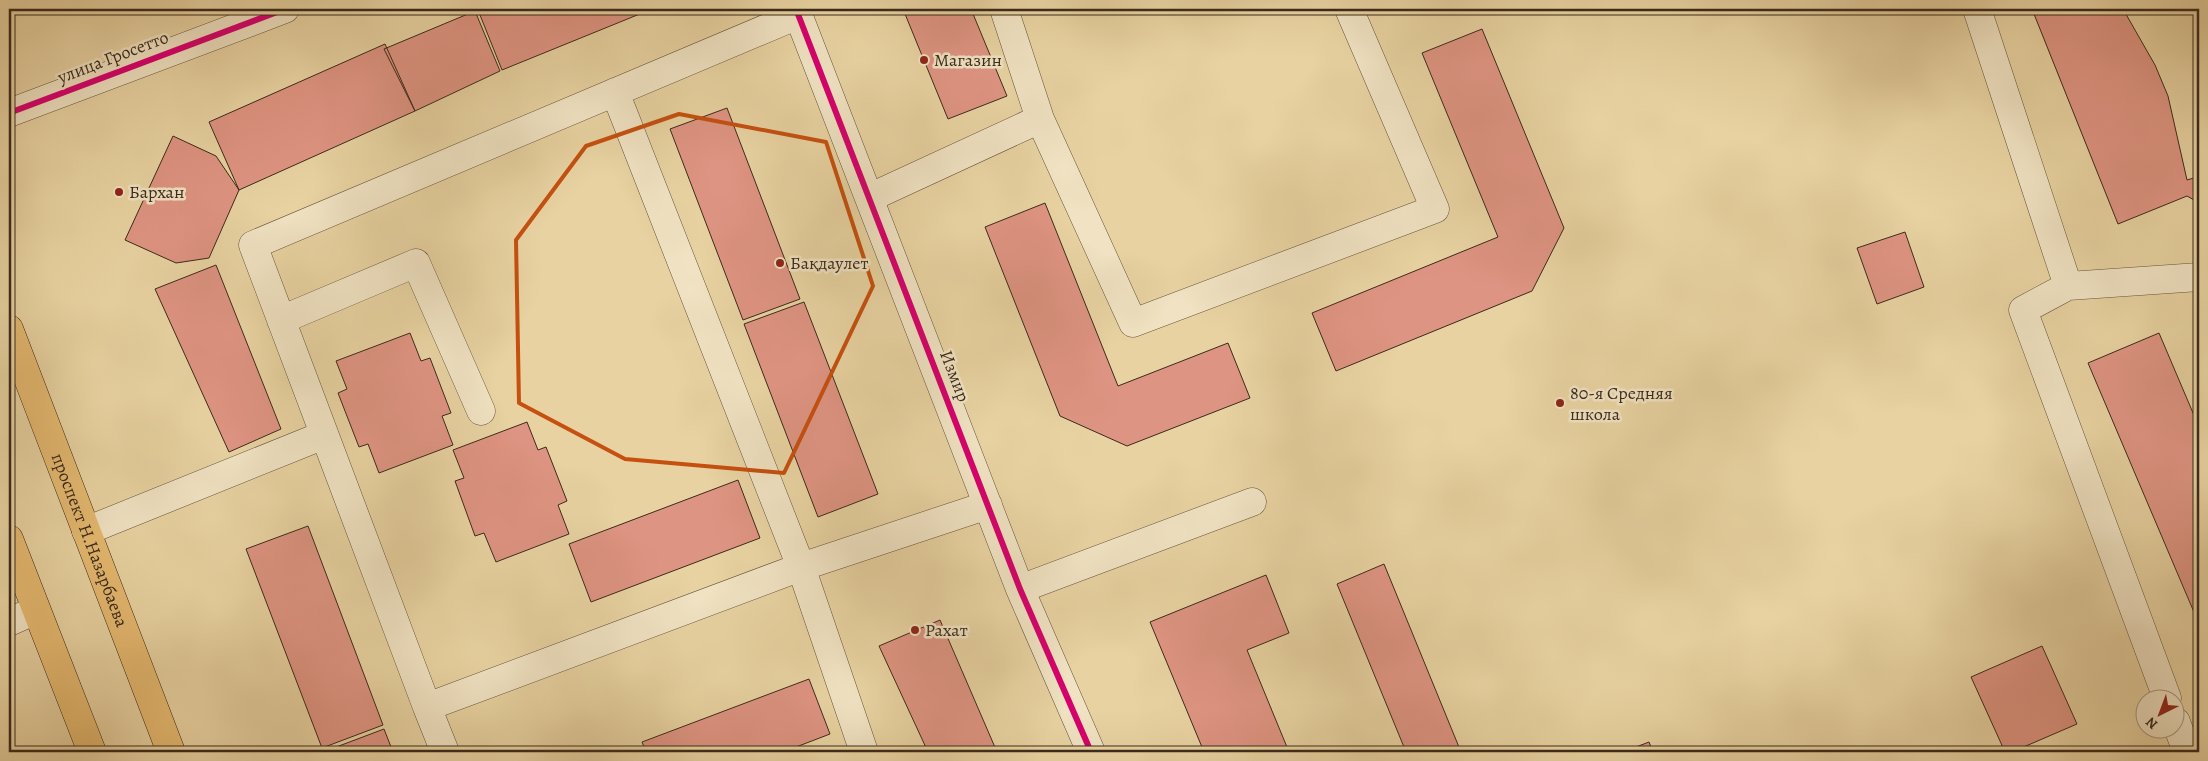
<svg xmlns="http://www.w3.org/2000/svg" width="2208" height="761" font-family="Alegreya,serif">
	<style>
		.building { fill: #de9482; stroke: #3b2a1c }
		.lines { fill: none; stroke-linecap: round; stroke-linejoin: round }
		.minor-casing { stroke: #66543d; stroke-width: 29 }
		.major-casing { stroke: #3b2a1c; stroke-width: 29 }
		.minor { stroke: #f0e2c2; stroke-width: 28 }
		.major { stroke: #e4b970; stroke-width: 28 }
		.cycleway-casing { stroke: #f0e2c2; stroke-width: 9 }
		.cycleway { stroke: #d6006c; stroke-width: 6 }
		.marked { fill: none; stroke: #c5500f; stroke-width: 4; stroke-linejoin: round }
		.poi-dot { fill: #8f2418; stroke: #f0e2c2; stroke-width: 2 }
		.labels { text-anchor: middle; stroke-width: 5; stroke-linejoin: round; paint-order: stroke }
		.street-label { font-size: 18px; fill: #3b2a1c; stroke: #f0e2c2 }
		.poi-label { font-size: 18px; fill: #3b2a1c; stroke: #f0e2c2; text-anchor: start }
	</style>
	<rect width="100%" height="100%" fill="#e8d2a1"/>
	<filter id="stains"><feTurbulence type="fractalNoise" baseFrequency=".004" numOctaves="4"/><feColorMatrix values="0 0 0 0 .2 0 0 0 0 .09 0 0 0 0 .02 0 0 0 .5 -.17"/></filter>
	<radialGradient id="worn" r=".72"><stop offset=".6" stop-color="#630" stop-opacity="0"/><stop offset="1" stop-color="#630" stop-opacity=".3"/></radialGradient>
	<path class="building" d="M481 9H652L502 70 478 10Z
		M903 9H971L1007 96 948 119Z
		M2032 9H2123L2155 65 2168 96 2187 180 2197 177 2199 179V199L2194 200 2187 196 2118 224Z
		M475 11 500 71 415 111 384 49Z
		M1482 29 1564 228 1532 291 1336 371 1312 313 1498 237 1422 53Z
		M385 44 415 111 239 190 209 122Z
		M727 108 800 299 743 320 670 129Z
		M173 136 216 156 239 190 209 258 176 263 125 240Z
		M1045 203 1118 386 1228 343 1250 398 1127 446 1060 416 985 227Z
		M1905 232 1924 287 1877 304 1857 248Z
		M216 265 281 429 229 452 155 289Z
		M804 302 878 494 818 517 744 324Z
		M410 333 421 361 430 358 451 413 442 416 453 445 379 473 368 444 359 447 338 393 347 389 336 361Z
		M2159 333 2199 427V624L2088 363Z
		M527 422 538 450 546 447 567 501 558 505 569 534 496 562 484 533 475 536 455 481 464 478 453 450Z
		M738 480 760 538 591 602 569 544Z
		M308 526 383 725 322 748 246 549Z
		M1384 564 1461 752H1406L1337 584Z
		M1266 575 1289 633 1247 650 1289 752H1204L1150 622Z
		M940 620 997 752H928L879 646Z
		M2042 646 2077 724 2012 752H2005L1971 677Z
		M809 679 830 734 783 752H646L642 742Z
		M384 729 393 752H323Z
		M1649 742 1653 752H1623Z"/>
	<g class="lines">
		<g class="minor-casing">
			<path id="minor" d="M796 9 1020 589 1091 752
				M1004 9 1040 119 1133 323 1435 209 1349 9
				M1977 9 2068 286 2199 277
				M798 15 253 245 427 707 801 567 988 505
				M615 92 801 567 864 752
				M9 113 285 9
				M869 198 1040 119
				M2068 286 2023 310 2167 698
				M281 320 416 263 481 411
				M86 531 324 435
				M1020 589 1252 502
				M9 622 36 610
				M427 707 445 752
				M2176 722 2187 752"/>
		</g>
		<g class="major-casing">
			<g id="major">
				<path id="s1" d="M9 329 171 752"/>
				<path d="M9 539 92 752"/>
			</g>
		</g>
		<use href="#minor" class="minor"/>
		<use href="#major" class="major"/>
		<g class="cycleway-casing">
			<path id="cycleway" d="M796 9 1020 589 1091 752
				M9 113 285 9"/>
		</g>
		<use href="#cycleway" class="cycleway"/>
	</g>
	<path class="marked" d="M679 114 826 142 873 286 784 473 625 459 519 403 516 240 586 146Z"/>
	<g class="poi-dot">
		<circle cx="924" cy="60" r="5"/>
		<circle cx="119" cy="192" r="5"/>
		<circle cx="780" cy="263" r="5"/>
		<circle cx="1560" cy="403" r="5"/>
		<circle cx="915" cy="630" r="5"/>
	</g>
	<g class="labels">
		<g class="street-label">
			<text transform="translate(113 57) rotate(-21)" y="6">улица Гросетто</text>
			<text transform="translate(955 376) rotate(69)" y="6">Измир</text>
			<text dy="6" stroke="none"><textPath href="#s1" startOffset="226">проспект Н.Назарбаева</textPath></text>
		</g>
		<g class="poi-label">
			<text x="934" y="66">Магазин</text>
			<text x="129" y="198">Бархан</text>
			<text x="790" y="269">Бақдаулет</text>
			<text x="1570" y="399">80-я Средняя<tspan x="1570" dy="21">школа</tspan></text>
			<text x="925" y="636">Рахат</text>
		</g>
	</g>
	<rect width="2208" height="761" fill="none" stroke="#e8d2a1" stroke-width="30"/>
	<rect x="10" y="10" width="2188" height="741" fill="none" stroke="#3b2a1c" stroke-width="2.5"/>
	<rect x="15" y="15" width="2178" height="731" fill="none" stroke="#3b2a1c"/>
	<g transform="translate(2160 714) rotate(222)"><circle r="24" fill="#f0e2c2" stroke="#a89880"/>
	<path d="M0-4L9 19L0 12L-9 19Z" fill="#8f2418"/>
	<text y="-8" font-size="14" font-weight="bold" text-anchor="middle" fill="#3b2a1c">N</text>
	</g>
	<rect width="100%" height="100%" filter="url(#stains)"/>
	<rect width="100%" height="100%" fill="url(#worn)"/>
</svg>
